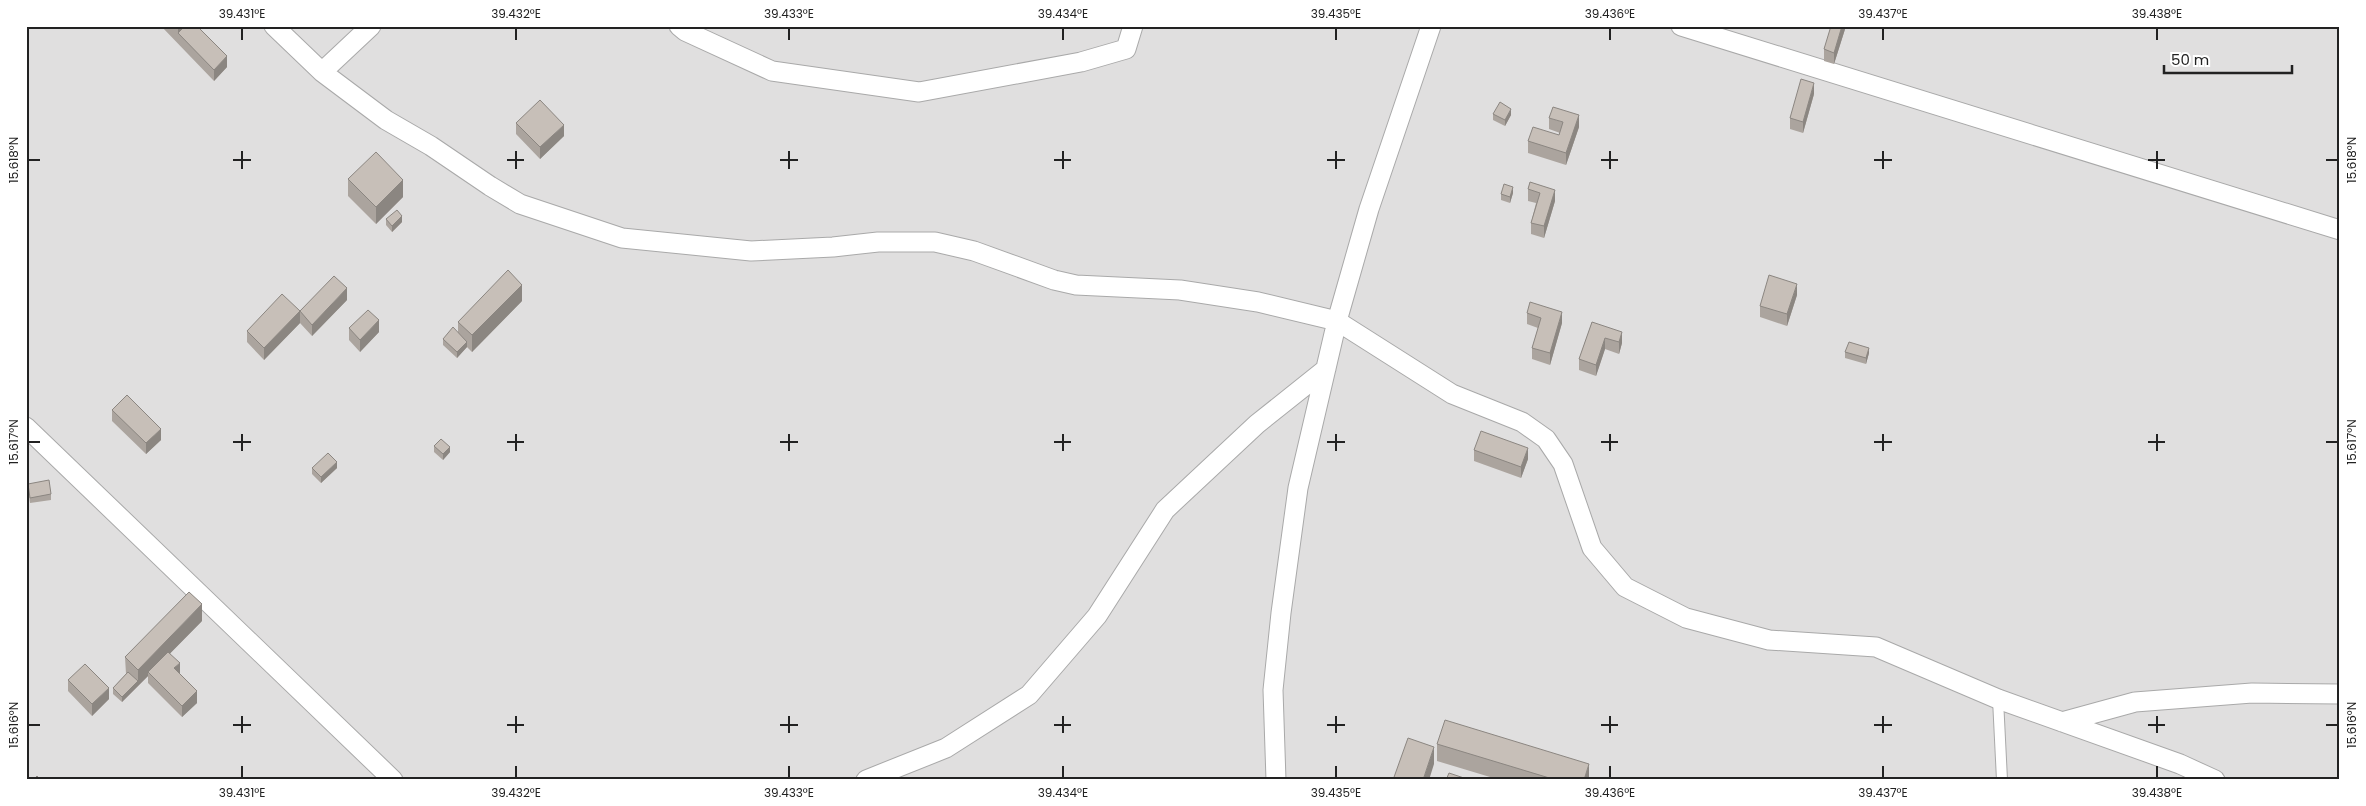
<svg xmlns="http://www.w3.org/2000/svg" width="2366" height="806" font-family="Poppins,sans-serif">
	<style>
		.residential { fill: #e0dfdf }
		.lines { fill: none; stroke-linecap: round; stroke-linejoin: round }
		.service-casing { stroke: #a9a9a9; stroke-width: 12 }
		.minor-casing { stroke: #a9a9a9; stroke-width: 21 }
		.service { stroke: #fff; stroke-width: 10 }
		.minor { stroke: #fff; stroke-width: 19 }
		.wall { fill: #aba49e }
		.shaded-wall { fill: #8b8681 }
		.building { fill: #c7bfb8; stroke: #8b8681 }
		.ticks { fill: none; stroke: #222; stroke-width: 2 }
		.neatline { fill: none; stroke: #222; stroke-width: 2 }
		.ticks-label { font-size: 12px; text-anchor: middle; fill: #222 }
	</style>
	<rect width="100%" height="100%" fill="#f2efe9"/>
	<path class="residential" d="M26 26H2340V780H26Z"/>
	<g class="lines">
		<g class="service-casing">
			<path id="service" d="M1998 699 2002 780"/>
		</g>
		<g class="minor-casing">
			<path id="minor" d="M274 26 322 72 386 120 431 146 490 186 520 204 622 238 751 251 833 247 878 242H935L974 251 1054 280 1076 285 1180 290 1258 302 1337 321 1452 394 1522 422 1546 439 1563 464 1592 548 1625 587 1686 618 1769 640 1876 647 1998 699 2180 764 2215 780
				M679 26 685 31 772 71 919 92 1081 62 1126 49 1133 26
				M1681 26 2340 230
				M322 72 371 26
				M26 427 393 780
				M2062 722 2135 702 2252 693 2340 694
				M866 780 946 748 1029 695 1097 616 1165 510 1257 424 1326 369
				M1276 780 1273 690 1281 613 1298 488 1337 321 1369 209 1431 26"/>
		</g>
		<use href="#service" class="service"/>
		<use href="#minor" class="minor"/>
	</g>
	<path class="wall" d="M161 26H197L227 67 214 81Z
		M1846 26 1834 64 1824 61V49Z
		M1814 94 1803 133 1790 129V118Z
		M1493 114 1511 115 1505 126 1493 120Z
		M1549 118 1579 127 1566 165 1528 153V141L1559 135 1560 133 1549 129Z
		M516 123 564 136 540 159 516 134Z
		M348 179 403 197 376 224 348 196Z
		M1530 182 1555 201 1544 238 1531 234V223L1536 203 1528 201V189Z
		M1513 193 1510 203 1501 200V194Z
		M386 219 402 222 392 232 386 225Z
		M1797 295 1787 326 1760 317V306Z
		M347 300 312 336 300 323 264 360 247 342V331L300 311Z
		M522 301 472 352 467 347 457 358 443 345V339L458 333V322Z
		M1527 313 1562 323 1550 365 1532 359V348L1538 328 1527 324Z
		M1592 322 1622 343 1619 354 1605 349 1596 376 1579 370V359Z
		M349 328 379 332 360 352 349 340Z
		M1845 352 1869 353 1866 364 1845 358Z
		M112 410 161 440 146 454 112 421Z
		M434 446 450 452 443 460 434 452Z
		M1474 450 1528 459 1521 478 1474 461Z
		M312 468H337L321 483 312 474Z
		M28 484 51 494V500L30 503 28 489Z
		M202 621 170 653 180 674 197 703 182 717 148 683V676L122 702 113 694V688L126 674 125 657Z
		M68 680 109 699 92 716 68 691Z
		M1437 744 1589 780H1500L1437 761Z"/>
	<path class="shaded-wall" d="M180 26H191L178 33V28Z
		M1842 26H1846L1834 64V53Z
		M227 56V67L214 81V70Z
		M1814 83V94L1803 133V122Z
		M1511 109V115L1505 126V120Z
		M1579 115V127L1566 165V153Z
		M564 125V136L540 159V147Z
		M403 180V197L376 224V207Z
		M1513 187V193L1510 203V197Z
		M1555 190V201L1544 238V226Z
		M402 216V222L392 232V226Z
		M1797 284V295L1787 326V314Z
		M522 285V301L472 352V335Z
		M347 288V300L312 336V325Z
		M300 311V323L264 360V348Z
		M1562 312V323L1550 365V353Z
		M379 320V332L360 352V340Z
		M1622 332V343L1619 354V342Z
		M1605 338V349L1596 376V365Z
		M467 342V347L457 358V352Z
		M1869 348V353L1866 364V358Z
		M161 429V440L146 454V443Z
		M450 447V452L443 460V454Z
		M1528 448V459L1521 478V467Z
		M337 462V468L321 483V477Z
		M202 604V621L150 674 148 672V676L122 702V697L138 681V670Z
		M180 663V674L174 668Z
		M109 688V699L92 716V704Z
		M197 691V703L182 717V706Z
		M1434 747V764L1429 780H1423Z
		M1589 764V780H1584Z"/>
	<path class="building" d="M185 26H197L227 56 214 70 178 33Z
		M1831 26H1842L1834 53 1824 49Z
		M1801 79 1814 83 1803 122 1790 118Z
		M540 100 564 125 540 147 516 123Z
		M1500 102 1511 109 1505 120 1493 114Z
		M1553 107 1579 115 1566 153 1528 141 1533 127 1559 135 1563 122 1549 118Z
		M376 152 403 180 376 207 348 179Z
		M1530 182 1555 190 1544 226 1531 223 1540 193 1528 189Z
		M1504 184 1513 187 1510 197 1501 194Z
		M397 210 402 216 392 226 386 219Z
		M508 270 522 285 472 335 458 322Z
		M1769 275 1797 284 1787 314 1760 306Z
		M334 276 347 288 312 325 300 311Z
		M282 294 300 311 264 348 247 331Z
		M1530 302 1562 312 1550 353 1532 348 1541 318 1527 313Z
		M368 310 379 320 360 340 349 328Z
		M1592 322 1622 332 1619 342 1605 338 1596 365 1579 359Z
		M453 327 467 342 457 352 443 339Z
		M1849 342 1869 348 1866 358 1845 352Z
		M127 395 161 429 146 443 112 410Z
		M1481 431 1528 448 1521 467 1474 450Z
		M441 439 450 447 443 454 434 446Z
		M328 453 337 462 321 477 312 468Z
		M49 480 51 494 30 498 28 484Z
		M189 592 202 604 138 670 125 657Z
		M168 652 180 663 174 668 197 691 182 706 148 672Z
		M85 664 109 688 92 704 68 680Z
		M128 672 138 681 122 697 113 688Z
		M1445 720 1589 764 1584 780H1556L1437 744Z
		M1408 738 1434 747 1423 780H1393Z
		M1449 773 1470 780H1446Z
		M37 776 41 780H33Z"/>
	<path class="ticks" d="M242 28V40M516 28V40M789 28V40M1063 28V40M1336 28V40M1610 28V40M1883 28V40M2157 28V40M242 151V169M516 151V169M789 151V169M1063 151V169M1336 151V169M1610 151V169M1883 151V169M2157 151V169M28 160H40M233 160H251M507 160H524M780 160H798M1054 160H1071M1327 160H1345M1601 160H1618M1874 160H1892M2148 160H2165M2326 160H2338M242 434V451M516 434V451M789 434V451M1063 434V451M1336 434V451M1610 434V451M1883 434V451M2157 434V451M28 442H40M233 442H251M507 442H524M780 442H798M1054 442H1071M1327 442H1345M1601 442H1618M1874 442H1892M2148 442H2165M2326 442H2338M242 716V733M516 716V733M789 716V733M1063 716V733M1336 716V733M1610 716V733M1883 716V733M2157 716V733M28 725H40M233 725H251M507 725H524M780 725H798M1054 725H1071M1327 725H1345M1601 725H1618M1874 725H1892M2148 725H2165M2326 725H2338M242 766V778M516 766V778M789 766V778M1063 766V778M1336 766V778M1610 766V778M1883 766V778M2157 766V778"/>
	<rect width="2366" height="806" fill="none" stroke="#ffffff" stroke-width="55"/>
	<path d="M2164 65v8h128v-8" fill="none" stroke="#222222" stroke-width="2.5"/>
	<text x="2171" y="65" font-size="15" fill="#222222" stroke="#ffffff" stroke-width="4" paint-order="stroke">50 m</text>
	<rect x="28" y="28" width="2310" height="750" class="neatline"/>
	<g class="ticks-label">
		<text x="242" y="18">39.431°E</text>
		<text x="516" y="18">39.432°E</text>
		<text x="789" y="18">39.433°E</text>
		<text x="1063" y="18">39.434°E</text>
		<text x="1336" y="18">39.435°E</text>
		<text x="1610" y="18">39.436°E</text>
		<text x="1883" y="18">39.437°E</text>
		<text x="2157" y="18">39.438°E</text>
		<text transform="translate(14 160) rotate(-90)" y="4">15.618°N</text>
		<text transform="translate(2352 160) rotate(-90)" y="4">15.618°N</text>
		<text transform="translate(14 442) rotate(-90)" y="4">15.617°N</text>
		<text transform="translate(2352 442) rotate(-90)" y="4">15.617°N</text>
		<text transform="translate(14 725) rotate(-90)" y="4">15.616°N</text>
		<text transform="translate(2352 725) rotate(-90)" y="4">15.616°N</text>
		<text x="242" y="797">39.431°E</text>
		<text x="516" y="797">39.432°E</text>
		<text x="789" y="797">39.433°E</text>
		<text x="1063" y="797">39.434°E</text>
		<text x="1336" y="797">39.435°E</text>
		<text x="1610" y="797">39.436°E</text>
		<text x="1883" y="797">39.437°E</text>
		<text x="2157" y="797">39.438°E</text>
	</g>
</svg>
